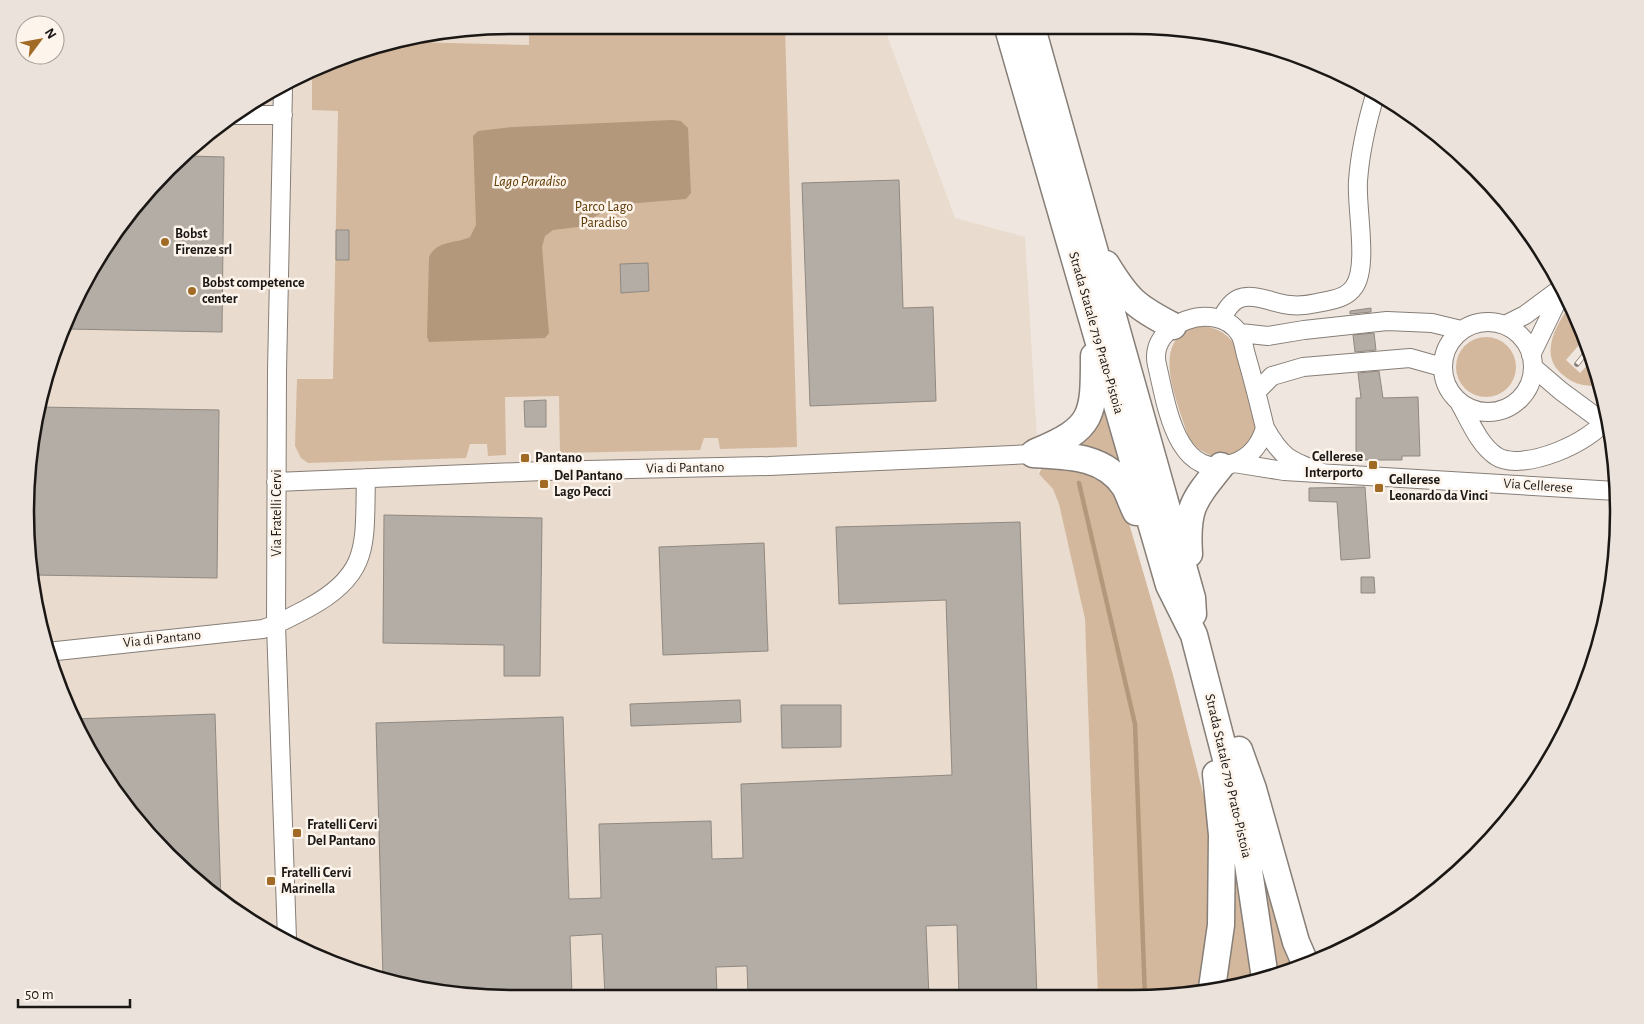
<svg xmlns="http://www.w3.org/2000/svg" width="1644" height="1024" font-family="'Alegreya Sans',sans-serif">
<rect width="100%" height="100%" fill="#efe7df"/>
<!-- built -->
<path fill="#e9dbcd" d="M512,25l372,2 71,191 70,19 14,237 14,15 6,15 26,115 13,379 -649,-3 -123,-33 -111,-64 -108,-115 -32,-56 -33,-89 -17,-126 9,-95 17,-62 39,-86 36,-54 115,-108 115,-56z"/>
<!-- green -->
<path fill="#d3b89d" d="M529,25l256,2 12,420 -77,2 -2,-11h-14l-4,12 -140,3 -1,-57 -54,1 1,58 -18,1 -1,-12h-17l-4,14 -158,5 -7,-5 -6,-12 2,-67h36l5,-268 -26,-1v-38l44,-21 53,-9 120,3z
M1570,305l15,33 -19,22 14,13 14,-15 6,27c-15,2 -25,0 -37,-10 -25,-20 -7,-49 7,-70z
M1200,326c15,1 26,6 35,19l21,76c-3,40 -48,49 -68,15 -10,-34 -42,-99 12,-110z
M1456 367a30 30 0 1 1 60 0a30 30 0 1 1-60 0Z
M1103,404l20,63 -54,-19z
M1042,467h49l31,32 51,176 31,122 11,58 -10,135 -41,8h-66l-13,-379 -26,-115 -6,-15 -14,-15z
M1255,823l45,145 -23,8z
M1231,839l23,141 -34,7z"/>
<!-- water -->
<path fill="#b4987b" d="M672,120l9,1 7,7 3,65 -5,6 -72,6 -36,22 -25,3 -8,6 -3,11 7,86 -4,5 -116,4 -2,-5 2,-80c8,-17 26,-13 41,-20l6,-12 -3,-89 5,-5 35,-4z"/>
<g fill="none" stroke-linecap="round" stroke-linejoin="round">
<!-- stream -->
<path stroke="#b4987b" stroke-width="4.5" d="M1079,483l56,241 10,274"/>
</g>
<!-- building -->
<path fill="#b4ada5" stroke="#908981" d="M189,156l35,1 -2,175 -155,-3v-9l23,-51 36,-54z
M899,180l4,128 30,-1 3,94 -126,5 -8,-223z
M336,230h13v30h-13z
M648,263l1,28 -28,2 -1,-29z
M1371,308v4l-21,2v-3z
M1374,333l2,17 -21,2 -2,-17z
M1379,371l4,27 35,-1 2,59h-18v4h-46v-62h5l-3,-25z
M546,400v27h-21l-1,-26z
M37,407l182,3 -2,168 -184,-3 -8,-63z
M1365,487l5,71 -29,2 -4,-58 -28,-1v-13z
M384,515l158,3 -2,158h-36v-31l-121,-2z
M1020,522l17,475h-78l-2,-72 -31,1 3,71 -181,-1 -1,-30 -31,1 1,29h-112l-3,-62 -32,2 2,59h-123l-66,-18 -7,-254 187,-6 6,182 32,-1 -2,-74 112,-3 1,38 31,-1 -2,-74 211,-9 -6,-175 -107,4 -3,-77z
M764,543l4,108 -105,4 -4,-108z
M1361,577h13l1,16h-14z
M740,700l1,22 -110,4 -1,-22z
M781,705h60v42l-59,1z
M215,714l6,188 -6,-4 -108,-115 -35,-64z"/>
<g fill="none" stroke-linecap="round" stroke-linejoin="round">
<!-- minor casing -->
<g stroke="#867e77" stroke-width="20">
<path id="minor" d="M283,87l-6,284 -1,254 11,314
M233,115h50
M1221,319c4,-7 9,-16 17,-20 16,-7 36,5 52,6 9,1 18,0 27,-2 13,-3 29,-4 37,-16 15,-21 2,-79 4,-106 2,-29 9,-59 17,-86
M1443 367a45 45 0 1 1 90 0a45 45 0 1 1-90 0Z
M1505,325l20,-10 35,-26
M1240,333l28,3 36,-6 83,-9 45,2 29,7
M1531,355l32,-66
M1533,367l28,24 42,31
M1257,391l15,-15 31,-9 107,-9 32,9
M1459,402c10,17 20,43 37,54 25,17 98,-14 111,-39
M1265,428c-5,17 -14,29 -31,35 -58,21 -68,-61 -77,-98 -10,-42 59,-66 82,-32 4,5 5,15 7,22 7,24 13,48 19,73 18,32 26,33 58,45
M1234,463l50,8 332,20
M276,482l267,-11 226,-5 264,-12
M47,652l216,-23c16,-5 30,-13 45,-21 64,-34 56,-66 58,-130"/>
</g>
<!-- highway casing -->
<g stroke="#867e77" stroke-width="29">
<path id="highway" d="M1008,28l161,557 25,50 47,182 24,161
M1032,28l160,570 1,16
M1106,264c22,36 30,43 67,62
M1036,452c58,-24 58,-36 58,-96
M1033,454c33,2 71,1 92,33 4,8 7,17 11,25
M1189,554c-3,-46 4,-53 32,-88
M1239,750l14,39 43,153 10,23
M1212,988l9,-63 1,-90 -6,-61"/>
</g>
<!-- minor -->
<use href="#minor" stroke="#fff" stroke-width="18"/>
<!-- highway -->
<use href="#highway" stroke="#fff" stroke-width="26"/>
<!-- rail casing -->
<g stroke="#847e79" stroke-width="5.5">
<path id="rail" d="M1577,364l13,-16"/>
</g>
<!-- rail -->
<use href="#rail" stroke="#fdf4ec" stroke-width="4" stroke-dasharray="11" stroke-linecap="butt"/>
</g>
<!-- markers -->
<g fill="#a16a25" stroke="#fdf4ec" stroke-width="2">
<circle cx="165" cy="242" r="5"/>
<circle cx="192" cy="291" r="5"/>
<rect x="520" y="453" width="10" height="10" rx="2.5"/>
<rect x="1368" y="460" width="10" height="10" rx="2.5"/>
<rect x="539" y="479" width="10" height="10" rx="2.5"/>
<rect x="1374" y="483" width="10" height="10" rx="2.5"/>
<rect x="292" y="828" width="10" height="10" rx="2.5"/>
<rect x="266" y="876" width="10" height="10" rx="2.5"/>
</g>
<g text-anchor="middle" dominant-baseline="central" stroke-width="5" stroke-linejoin="round" paint-order="stroke">
<!-- park labels -->
<g font-size="14" fill="#5c3600" stroke="#fdf4ec">
<text x="604" y="207">Parco Lago<tspan x="604" dy="16">Paradiso</tspan></text>
</g>
<!-- poi labels -->
<g font-size="14" font-weight="bold" fill="#1a1715" stroke="#fdf4ec" text-anchor="start">
<text x="175" y="234">Bobst<tspan x="175" dy="16">Firenze srl</tspan></text>
<text x="202" y="283">Bobst competence<tspan x="202" dy="16">center</tspan></text>
<text x="1363" y="457" text-anchor="end">Cellerese<tspan x="1363" dy="16">Interporto</tspan></text>
<text x="535" y="458">Pantano</text>
<text x="554" y="476">Del Pantano<tspan x="554" dy="16">Lago Pecci</tspan></text>
<text x="1389" y="480">Cellerese<tspan x="1389" dy="16">Leonardo da Vinci</tspan></text>
<text x="307" y="825">Fratelli Cervi<tspan x="307" dy="16">Del Pantano</tspan></text>
<text x="281" y="873">Fratelli Cervi<tspan x="281" dy="16">Marinella</tspan></text>
</g>
<!-- street labels -->
<g font-size="14" fill="#1a1715" stroke="#fdf4ec">
<text transform="translate(1096 333) rotate(74)">Strada Statale 719 Prato-Pistoia</text>
<text transform="translate(685 468) rotate(-1)">Via di Pantano</text>
<text transform="translate(1538 486) rotate(4)">Via Cellerese</text>
<text transform="translate(277 513) rotate(-90)">Via Fratelli Cervi</text>
<text transform="translate(162 639) rotate(-6)">Via di Pantano</text>
<text transform="translate(1228 776) rotate(77)">Strada Statale 719 Prato-Pistoia</text>
</g>
<!-- water labels -->
<g font-size="15" font-style="italic" fill="#603a02" stroke="#fdf4ec">
<text x="530" y="181">Lago Paradiso</text>
</g>
</g>
<!-- crop -->
<path d="M0 0H1644V1024H0ZM512 34H1132A478 478 0 0 1 1610 512V512A478 478 0 0 1 1132 990H512A478 478 0 0 1 34 512V512A478 478 0 0 1 512 34Z" fill="#ebe2db" fill-rule="evenodd"/>
<path fill="none" stroke="#1a1715" stroke-width="2.5" d="M512 34H1132A478 478 0 0 1 1610 512V512A478 478 0 0 1 1132 990H512A478 478 0 0 1 34 512V512A478 478 0 0 1 512 34Z"/>
<!-- north arrow -->
<g transform="translate(40 40) rotate(58)"><circle r="24" fill="#fdf4ec" stroke="#a29c96"/>
<path d="M0-4L9 19L0 12L-9 19Z" fill="#a16a25"/>
<text y="-8" font-size="14" font-weight="bold" text-anchor="middle" fill="#1a1715">N</text>
</g>
<!-- scale -->
<path d="M18 999v8h112v-8" fill="none" stroke="#1a1715" stroke-width="2.5"/>
<text x="25" y="999" font-size="15" fill="#1a1715" stroke="#fdf4ec" stroke-width="4" paint-order="stroke">50 m</text>
</svg>
